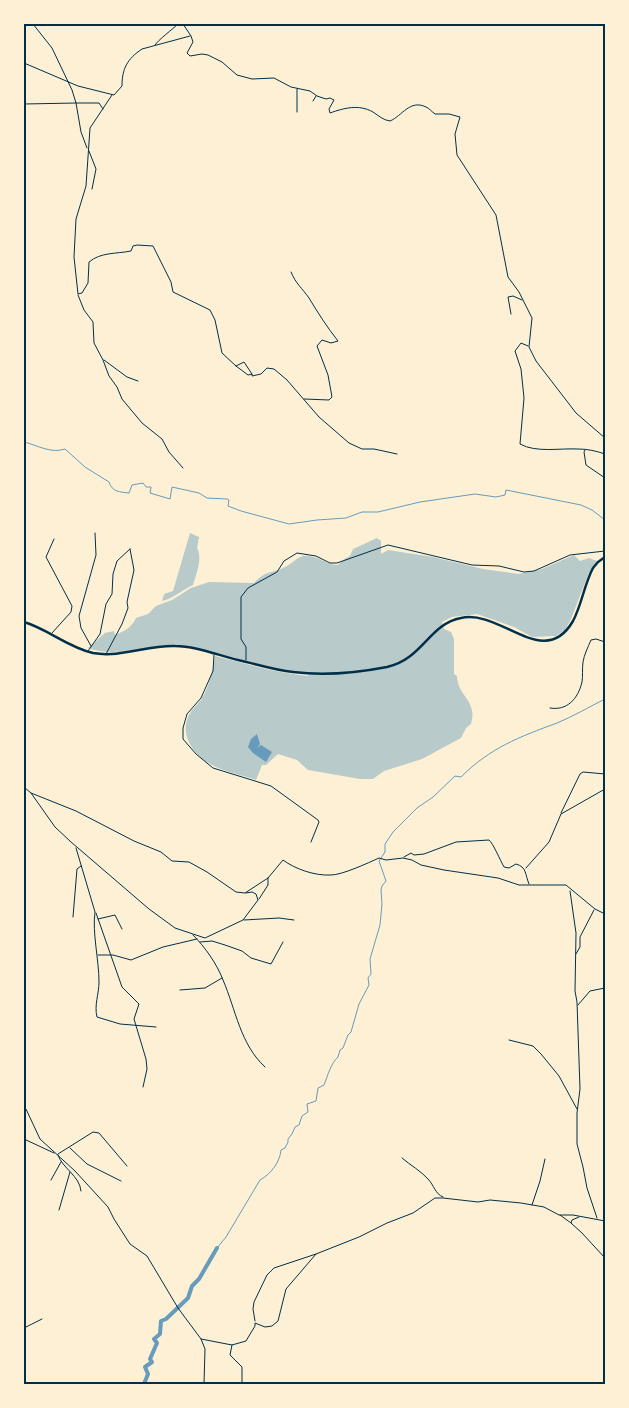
<svg xmlns="http://www.w3.org/2000/svg" width="629" height="1408" font-family="'Playfair Display',serif">
<rect width="100%" height="100%" fill="#fdf0d5"/>
<!-- green -->
<path fill="#b9caca" d="M190,533l9,4 -2,11c6,10 -1,27 -4,37 -11,5 -19,13 -31,16l2,-7 9,-3z
M377,538l4,3v13l7,-4 45,7 50,12 35,5 24,-5 32,-14 6,6 9,-3 8,3 -9,14 -17,44 -6,11 -9,6 -24,1 -18,-10 -37,-13 -25,3 -10,5 2,7 7,3 3,7v35l3,2c1,18 13,21 15,35 1,4 0,9 -1,13l-5,4 -5,10 -39,21 -38,12 -11,8h-13l-52,-9 -11,-10 -19,-6 -12,11h-4l-6,15c-14,-5 -31,-8 -44,-15 -18,-9 -33,-30 -23,-50 3,-6 8,-10 12,-15 8,-13 12,-29 14,-44 31,8 62,17 93,20l1,-2c-28,-4 -56,-11 -83,-18 -19,-4 -38,-10 -57,-10 -27,0 -55,12 -81,2l17,-15 9,-2 1,4c10,-4 16,-7 21,-17l12,-4 8,-8 16,-6 19,-12 18,-6 45,1c12,-13 17,-9 31,-16 9,-4 13,-13 24,-11 11,1 18,9 29,9l5,-5 7,-4 3,-7z"/>
<!-- water -->
<path fill="#669bbc" d="M257,734l3,10 -3,4 4,-3 11,7 -6,10 -13,-9 -5,-6 3,-8z"/>
<g fill="none" stroke-linecap="round" stroke-linejoin="round">
<!-- stream -->
<path stroke="#669bbc" stroke-width="1" d="M24,442c13,3 27,12 41,7l20,18 24,15c3,10 11,10 20,11l3,-8 11,-2 3,4h5l-1,6 20,6 2,-12 27,6 8,5 20,1 2,1 -1,6 13,5 48,13 28,-4 29,-2 16,-6h16l42,-10 55,-8 21,3 9,-2 1,-5 75,15 11,5 13,10
M217,1248l9,-11 34,-57c11,-6 20,-18 21,-30l4,-2 3,-6v-3l4,-5 3,-7 4,-2 3,-9 6,-4 -1,-8 9,-3 2,-13 6,-3c4,-10 7,-22 14,-28l2,-7 3,-2 5,-13 3,-3 8,-28 10,-19 -1,-7 3,-4 -1,-15 10,-34 2,-21 -1,-14 1,-4 4,-5 -7,-20 6,-9v-8l8,-12 24,-24 16,-11 22,-21 6,1c29,-29 58,-40 96,-54 17,-7 32,-16 48,-24"/>
<!-- river -->
<path stroke="#669bbc" stroke-width="4" d="M144,1384l4,-10 -3,-7 7,-5 -2,-3 7,-16 -3,-4 6,-5 1,-13 5,-2 22,-21 4,-12 7,-7 18,-31"/>
<!-- minor -->
<path stroke="#003049" stroke-width="1" d="M33,24l19,24 20,42 4,13h23l4,6
M183,24l8,12 2,6 -6,11 3,3 12,-2 6,1 14,7 15,13 15,4 22,-1 17,9 19,4 7,5 9,3 4,-1 4,2 -5,9 1,4c14,-5 29,-9 43,-1 6,4 10,8 17,9 12,-5 20,-22 36,-14 3,1 6,5 9,7h14l11,3 -5,17 2,21 39,60 12,62 11,15 13,26 -3,29 7,14 40,52 29,25
M155,45c3,-5 18,-16 23,-21
M24,63l54,23 36,9 8,-9c0,-17 5,-27 20,-37l48,-13
M112,95l-22,33 -4,58 -10,33 -2,38 4,37 4,-1 6,-10 1,-21c12,-10 27,-8 42,-11l2,-5 4,-1 16,1 18,36 2,10 37,18 5,10 7,33 14,13 12,9 4,-1v2l9,-2 6,-6 7,1 13,11 32,37 30,26 13,6h12l23,5
M313,101l3,-5
M24,104l52,-1 5,29 6,16
M297,112v-23
M89,151l7,18 -4,20
M291,272c5,12 11,16 18,26 9,15 18,29 29,43l-7,2 -9,-3 -5,6 11,29 4,22 -3,3 -25,-1
M78,295l6,15 9,12 1,21 9,17 6,16 8,11 5,12 20,24 20,16 7,13 14,16
M511,314l-3,-17 5,-1 9,4
M528,346l-7,-3 -6,8 6,18 3,29 -4,46c16,9 40,4 58,5 10,0 18,2 27,5
M104,360l23,17 11,4
M236,366l8,-4 8,12
M585,450l-1,2 2,13 19,13
M52,633l19,-21 1,-6 -26,-49 8,-18
M91,646l-10,-18 -2,-12 17,-61 -1,-22
M88,651l12,-17 6,-30 6,-10 1,-20 4,-13 13,-12
M106,654l16,-30 6,-16 -1,-6 7,-32 -4,-21
M214,655l-1,16 -12,27 -14,16 -4,14v11l13,15 17,14 58,18 47,34 1,2 -8,20
M246,660v-13l-5,-8v-42l7,-9 29,-16 7,-11 13,-8 19,3 14,7h7l51,-18 84,20 27,1 25,6 10,-1 36,-16 35,-4
M550,708c17,3 28,-9 32,-26 1,-6 0,-13 1,-20 1,-7 5,-15 8,-22l5,-1 9,3
M24,787l7,6 24,34 16,15 78,67 26,19 30,10 38,-18 15,-20 -2,-6 -4,-2 -6,1
M31,793l45,18 58,30 27,11 11,9 17,1 18,10 29,20 9,1 23,-15 15,-18c12,9 32,16 48,15 11,0 37,-12 48,-17l7,2 17,-2 9,2 9,5 23,5 54,8 21,7h47l29,24 10,5
M561,813l19,-39 3,-2 22,2
M76,848l19,64c-3,20 4,48 4,70 0,12 -5,23 -2,35l23,7 36,3
M404,857l7,-4 3,2 10,-1 32,-12 33,-2c4,3 11,20 15,27l5,1 7,-4c11,3 9,11 13,20
M526,868l23,-26 12,-28 44,-25
M570,891l6,42 -1,58 2,11 3,87 -3,24v31l6,23 4,21 10,30
M259,899l9,-14v-7
M96,913l26,74 17,17 -5,15 12,40 1,10 -4,18
M73,917l4,-48 4,-3
M98,919l17,-4 7,14
M244,920l35,-2 15,2
M193,935c12,12 24,29 30,45 13,30 17,64 42,87
M200,942l12,-1 13,4 17,6 9,7 20,6 12,-22
M576,954l4,-7v-10l14,-27
M98,955h15l18,5 32,-13 34,-8
M180,990l25,-2 17,-10
M578,1005l12,-14 15,-3
M509,1040l24,6 8,8 18,22 18,33
M24,1107l2,2 14,30 35,32 33,36 6,12 16,25 17,12 31,52 23,31 4,10 -1,35
M24,1139l30,14
M70,1148l17,16 34,17
M58,1154l35,-22 6,1 28,33
M58,1155c4,13 22,21 23,36
M402,1158c8,7 19,13 26,21 6,6 7,15 15,18
M51,1180l10,-18
M532,1205l8,-24 5,-22
M59,1210l11,-38
M560,1215l11,8
M579,1217l-7,3 -1,3 11,10 23,25
M255,1321l-2,-12 1,-7 13,-27 7,-7 42,-14
M24,1328l18,-9
M201,1339l31,6 14,-4 9,-15v-3l10,4 7,-1 6,-5 8,-32 30,-35 43,-17 28,-14 26,-10 22,-15h8l35,4 12,-2 31,3 23,4 15,8h14l32,6
M232,1345l-2,10 12,12v17"/>
<!-- primary -->
<path stroke="#003049" stroke-width="2.5" d="M24,622c24,7 43,25 69,31 28,5 54,-8 82,-7 21,0 42,9 63,14 18,4 36,10 55,12 31,4 63,1 94,-5 36,-8 42,-43 74,-49 40,-9 83,53 112,3 9,-17 11,-36 20,-53l5,-6 7,-5"/>
</g>
<!-- border -->
<rect width="629" height="1408" fill="none" stroke="#fdf0d5" stroke-width="50"/>
<rect x="25" y="25" width="579" height="1358" fill="none" stroke="#003049" stroke-width="2"/>
</svg>
